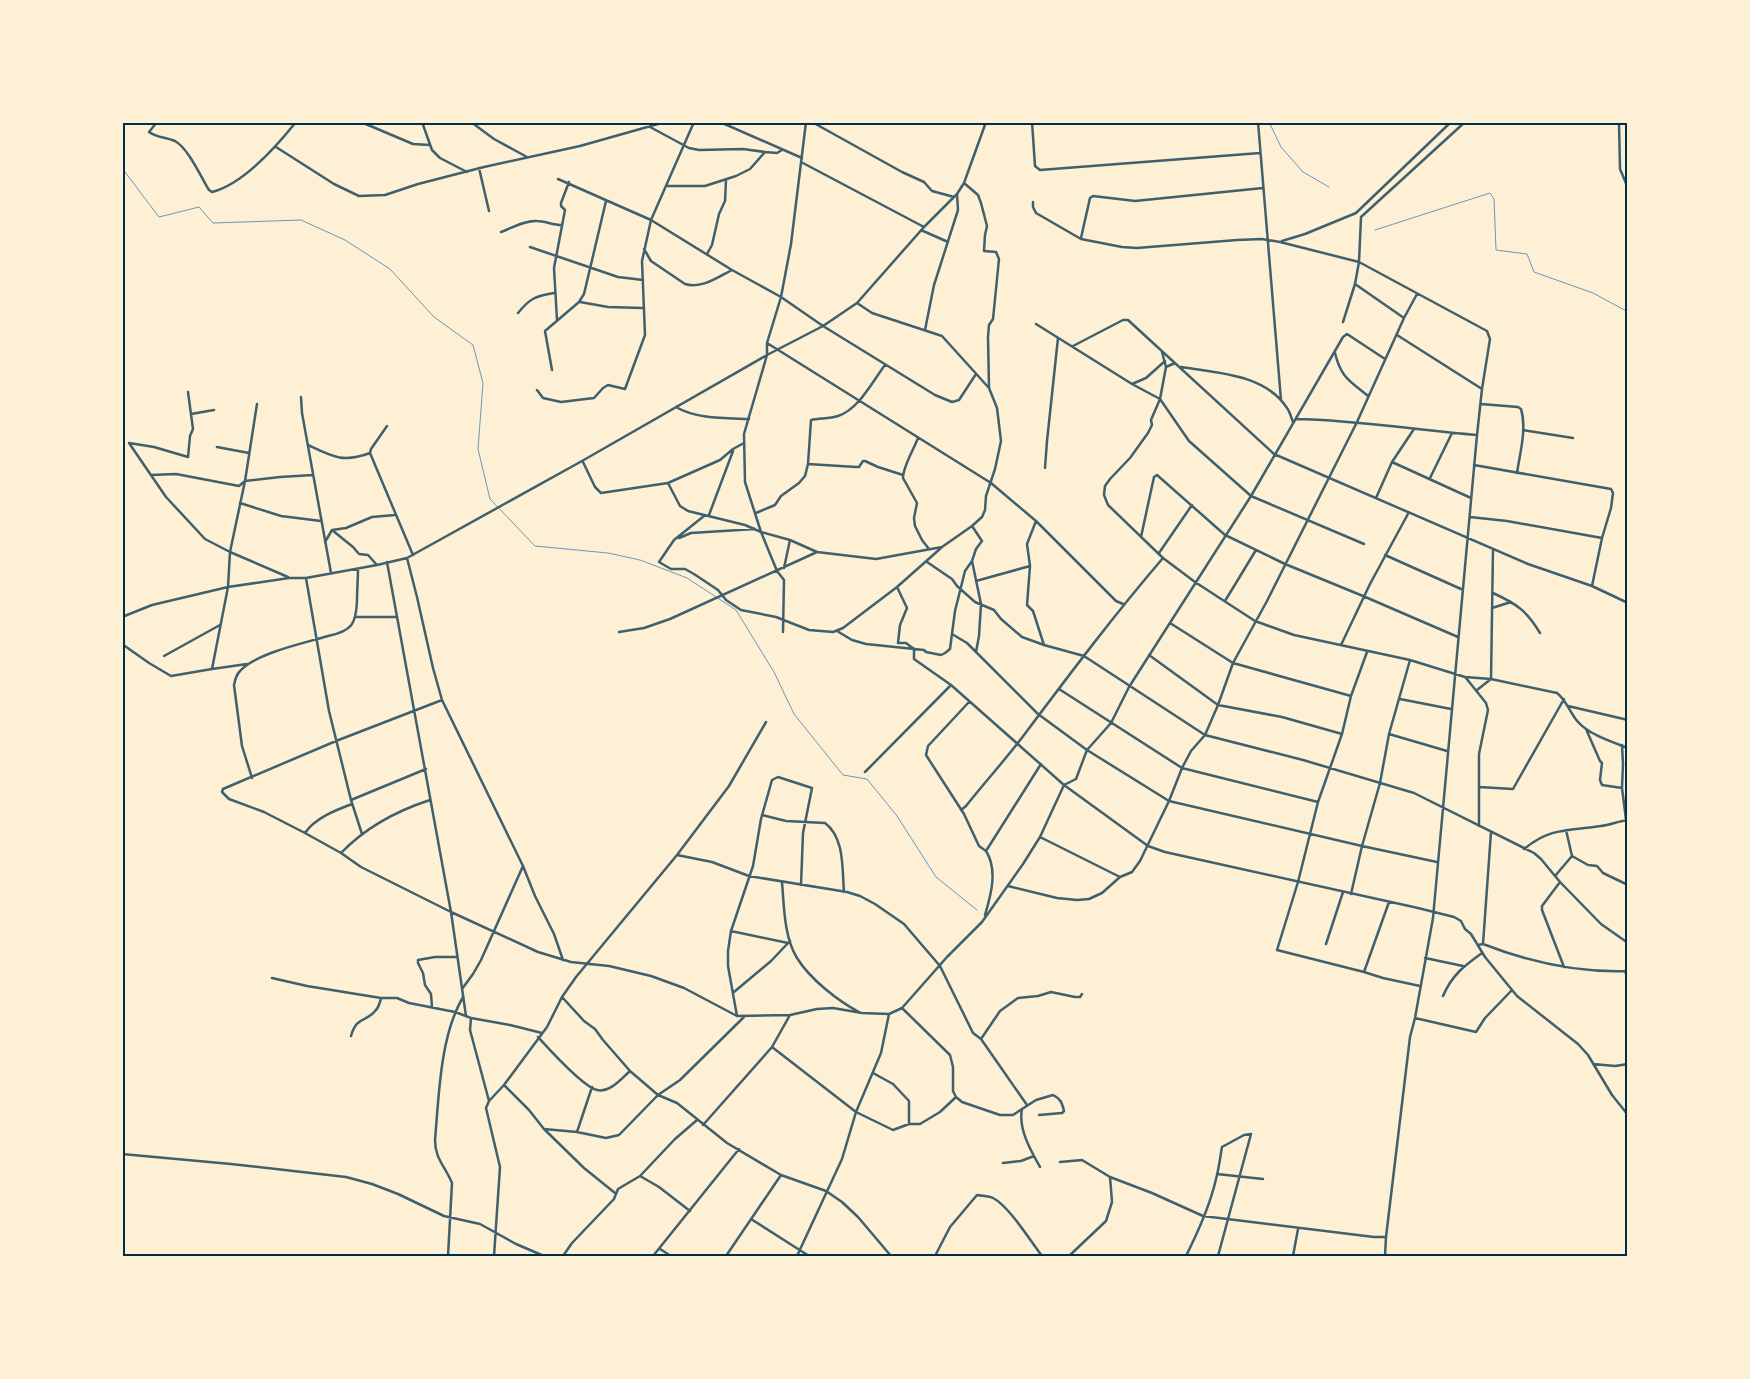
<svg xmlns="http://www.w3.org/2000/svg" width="1750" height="1379" font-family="'PT Sans Narrow',sans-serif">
<rect width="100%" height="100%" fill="#fdf0d5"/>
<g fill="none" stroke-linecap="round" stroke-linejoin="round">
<!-- stream -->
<path stroke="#669bbc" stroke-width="1" d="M1269,122l12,25 22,25 26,15
M122,168l37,49 40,-10 14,16 88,-3 44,20 45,29 44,48 39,28 10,38 -5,66 12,50 45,47 73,7 32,7 47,18 49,32 38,62 20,42 49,61 24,4 30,37 39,61 41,33
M1375,230l115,-37 4,6 2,51 31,4 7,18 59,21 35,19"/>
<!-- minor -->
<path stroke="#3f606c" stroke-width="2.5" d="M157,122l-8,10c8,6 17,5 26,9 13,7 26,36 34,49l3,2c31,-8 64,-45 84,-70
M361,122l52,22 17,1
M422,122l10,28 8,8 27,14
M471,122l23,17 33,18
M651,122l-1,5 39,21 10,2 44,-1 22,3
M720,122l82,36
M812,122l90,50 22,10 8,9 22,6
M1032,122l3,44 5,4 220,-17
M1258,122l23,278
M1619,122l1,47 8,19
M276,147l58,37 25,12 26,-1 33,-11 66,-17 96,-21 85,-24
M801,162l123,65
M479,168l10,43
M558,179l93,41 81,50 49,27 42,29 112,69 17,7 7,-2 17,-26
M964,183l14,12 3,8 6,23 -2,9 -1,16 12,1 3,7 -6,60 -4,6 -1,12 1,50
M666,186h39l31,-10 14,-7 15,-17 12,1 5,-3
M1033,202v5l3,6 45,26 41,8 15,1 100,-8 25,-1 18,3 79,20 128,69 3,8 -8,50 -5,46 -44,483 -18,100 61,14 9,-14 27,-28
M921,230l27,12
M501,232c11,-4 24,-12 36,-11 8,0 16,4 25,4
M1081,238l9,-40 3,-2 42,5 128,-13
M1282,241l23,-7 51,-21 95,-91
M530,247l88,30 25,3
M644,249l7,12 34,23c17,5 33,-7 47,-14
M707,254l5,-9 7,-31 6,-13 1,-21
M580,302l28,5 35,1
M518,313c12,-15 18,-17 36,-20
M1404,318l13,-24
M557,320l-3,-52 11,-58 -4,-4v-3l8,-21
M1343,322l12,-38 4,-22 2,-45 104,-95
M1036,324l96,60 28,15 -9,21 1,5 -4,8 -18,25 -20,21 -5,7 -1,9 4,10 55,53
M925,330l9,-45 24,-75 -1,-16
M1397,335l85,54
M767,343l224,140 45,38 80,80 7,3
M1073,346l50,-26h5l146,134 254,110 64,22 36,17
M1162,352l4,15
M1335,353c6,25 15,28 33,43
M1175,363l-9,4 -6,32 29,42 62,55 113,48
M1181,367c36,6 84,7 106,41 3,4 4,9 6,14
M552,370l-7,-39 34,-29 5,-8 22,-93
M1132,384l14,-6 19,-17
M537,390l6,8 18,4 33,-4 9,-10 5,-3 17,4 20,-54 -3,-74 9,-41 43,-98
M301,397l1,16 29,160
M1481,404l37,3 3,2c6,19 -1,44 -4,64
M676,407c20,12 49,11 73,12
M191,414l23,-4
M1296,419c61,1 120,11 181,16
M387,426l-16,23 -1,4 43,102
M1523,430l50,8
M918,438c-4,11 -15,28 -15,40l14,25 -3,15 1,8 7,14 7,9
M129,443l37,54 39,42 25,13 58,25
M129,443l25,4 34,10 2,-21 3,-7 -5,-37
M308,445c25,12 35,18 62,8
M217,447l32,6
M583,462l12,25 6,6 67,-10 52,-23 13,-11 11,-6
M1392,462l79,36
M808,464l48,3h3l4,-6h2l13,6 25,8
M1474,465l137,24 2,4 -2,15 -9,30 -10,48
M1045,468l2,-27 11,-103
M151,475l25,-1 63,12 6,-5 35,-4 33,-2
M1430,478l22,-45
M668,483l12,23 8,5 57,14 16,7 29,8 27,12 59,7 66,-12 30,-21 10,-9 3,-7 1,-14 9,-27 6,-28 -4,-33 -8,-20 -47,-52 -70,-23 -15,-10
M1376,498l16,-36 22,-33
M240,503l41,13 40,5
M756,513l19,-8 6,-9 18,-13 6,-7 3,-12 3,-44c9,-2 18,-1 27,-4 21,-7 34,-34 47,-51
M709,515l24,-64
M704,516l-30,24 -15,22 12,7h14l9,5 24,16 8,10 15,10 35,7 33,13 24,2 10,-4 54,-41 44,-39
M1470,517l37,4 95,17
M1036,521l-9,23 3,22 -3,39 6,6 11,34
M332,530l21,17 6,7 9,1 9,10
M1141,537l13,-60 3,-2 68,60 60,29 78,32 95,41
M679,538l12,-5 64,-4
M325,542l7,-12 14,-2 26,-11 23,-2
M1159,553l33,-48
M1385,555l76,34
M407,558l10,39 16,71 9,32 81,166 12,30 19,38 9,26
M972,561l9,43 -2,32 -3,16
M387,562l64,350 15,104
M927,562l25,17 5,7 18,16 19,8 7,9 21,18 22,8 40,11 121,79 98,25 111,33 120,60 7,6 19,23 41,42 27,19
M784,568l6,-28
M306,578l23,133 22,89 11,34
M976,581l54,-15
M897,587l10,21 -7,17 -2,18h8l8,6v10l37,26 113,100 84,61 17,6 253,56 36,9 7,4 4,8 6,5 14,23 32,39 61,48 10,11 24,40 16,20
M1493,593c24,11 34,18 47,40
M1225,601l31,-51
M1492,608l19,-6
M122,617l30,-12 76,-18 61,-9h17l71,-13 30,-7 175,-97 185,-106 56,-29 34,-23 67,-76 33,-33 7,-11 22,-61
M356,617h41
M1170,623l63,40 118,33
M837,631l15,9 14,4 58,6 2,2 15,3 4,-2 5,-4 5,-38 10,-40 7,-10 4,-12 6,-8 -10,-15
M619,632l25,-4 26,-9 147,-67
M783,632l1,-52 -7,-9 -16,-39 -16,-50 -1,-48 23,-79v-12l14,-46 10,-53 15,-122
M952,634l15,9 71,71 49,36 82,51 193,45 75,16
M122,644l27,19 22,13 41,-7 16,-82 2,-35 15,-71 12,-77
M1341,645l29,-61 39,-72
M1149,655l69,50 64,12 60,17
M164,656l56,-31
M212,669l35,-5
M1466,678l20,25 2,7 -9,44v72
M1059,689l123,79 136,34
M1477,690l14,-11 2,-130
M1400,699l51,10
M442,700l-106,41 -113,48 -1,3 7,7 35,13 41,21 36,20 20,14 90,45 87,40 33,10 38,4 42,10 33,12 53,28 53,-1 27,-6 16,-1 29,5 27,1 13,-6 45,-51 35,-35 41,-58 17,-27 24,-52 12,-6 11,-29 24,-27 18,-36 122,-191 92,-159 4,-3 38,25
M969,702l-41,44 -2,9 38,59 15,32 7,5
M1568,706l60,14
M1586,729l14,32 2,2 -2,17 2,5 20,3
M1389,734l58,17
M1622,745l1,19 -1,24 6,47
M865,772l86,-87
M252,778l-10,-32 -8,-61c1,-5 2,-10 6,-14 16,-18 65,-28 88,-35 24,-5 28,-12 29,-35 0,-11 1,-22 1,-32
M1479,787l34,2 51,-90
M351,800l75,-31
M961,810l5,-4c19,-24 40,-47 58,-71 45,-60 90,-120 139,-177l32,24 60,39 39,14 116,25 55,17 26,2 66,14c10,8 13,20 21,29 12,13 34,20 50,26
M762,815l24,6 39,2c20,15 17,46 19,69
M305,833c10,-15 31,-23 47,-29
M1040,837l80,40
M1524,849c27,-22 45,-18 77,-23 9,-1 18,-5 27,-6
M341,853c25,-26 55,-42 89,-53
M677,855l35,7 37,14 98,16 13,4 15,8 29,20 36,42 33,67 8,6 46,66
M1572,856l16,9 9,1 6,7 25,12
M1555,876l17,-20 -6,-26
M782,882c2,24 2,55 15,76 13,21 41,43 62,54
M1560,882l-18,24v4l22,57
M1008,886l49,12 20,2 12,-1 13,-6 18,-16 12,-5 8,-11 29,-60 13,-33 9,-17 14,-16 13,-30 15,-42 34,-62 90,-179 47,-104 -49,-34
M1351,894l11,-48 18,-63 9,-49 21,-74
M1389,902l-25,70 19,6 37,8
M985,915c6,-20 13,-45 1,-64l55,-87
M731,931l57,12
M1326,944l17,-52
M1483,944l8,-112
M1478,945l5,-1c46,18 95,29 145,27
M1425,958l38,8
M1625,971l3,8
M1364,972l-87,-22 21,-68 20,-80 24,-68 9,-38 16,-44
M272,978l35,8 74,12h16l12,5 46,9 16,6 39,7 32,8
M462,989l11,-15 8,-14 42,-94
M734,992l37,-31 19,-20
M1443,996c9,-21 21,-30 39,-43
M562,997l22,24 11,8 8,11 27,31 28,24 19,8 50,40 54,32 45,16 16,11 16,15 33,39
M432,1007l-1,-13 -6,-9 -2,-12 -5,-10v-3l17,-3h22
M902,1008l48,47 3,12v24l3,6 6,5 38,13h13l9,-6
M737,1016l-9,-50v-15l3,-20 22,-65 8,-47 11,-39 6,-3 34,11 -9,45 -2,52
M471,1018l-1,12 19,71
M351,1036c6,-21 15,-13 25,-26 3,-3 4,-8 5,-12
M538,1037c11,12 45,50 59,53 13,3 25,-12 33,-19
M981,1039l19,-28 18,-13 20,-2 13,-4 24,5h5l2,-3
M772,1047l84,65 37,18 16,-6h11l20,-12 16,-15
M1593,1064l22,2 13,-2
M873,1073l20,11 16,17v23
M504,1085l25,25 15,19 33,3 29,6 13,-3 39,-40 22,-15 64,-63
M1039,1115l23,-2 2,-2c-2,-8 -3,-12 -11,-16l-17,5 -14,9c-4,20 9,42 18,58
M703,1125l69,-78 18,-32
M544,1129l40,39 31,25
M577,1132l15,-45
M122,1154l109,10 115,13 26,7 26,10 46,22 36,8 36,20 28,12
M1060,1162l22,-2 28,17 42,16 51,23 171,21h12l-1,19
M1003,1163l18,-2 13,-5
M1217,1174l46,5
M640,1176l19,11 31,24
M751,1219l58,37
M1386,1237l24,-200 5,-19
M660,1249l11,7
M448,1256l4,-73c-7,-17 -17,-24 -17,-43 4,-45 5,-104 28,-143
M494,1256l6,-89 -14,-59 3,-7 15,-16 43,-58 15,-30 14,-20 101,-122 52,-69 37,-64
M563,1256l9,-13 42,-44 4,-10 22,-13 35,-37 22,-19
M653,1256l86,-107
M726,1256l55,-81
M797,1256l45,-97 14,-47 25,-59 8,-39
M935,1256l15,-29 27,-32c5,1 12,1 16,3 16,8 38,44 49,58
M1069,1256l37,-35 6,-19 -2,-25
M1186,1256c12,-24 24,-50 30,-77 3,-11 4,-21 6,-32l22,-12 7,-1 -33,122
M1293,1256l5,-27"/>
</g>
<!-- border -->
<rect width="1750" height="1379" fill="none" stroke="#fdf0d5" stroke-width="248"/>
<rect x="124" y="124" width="1502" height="1131" fill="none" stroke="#003049" stroke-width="2"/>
</svg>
